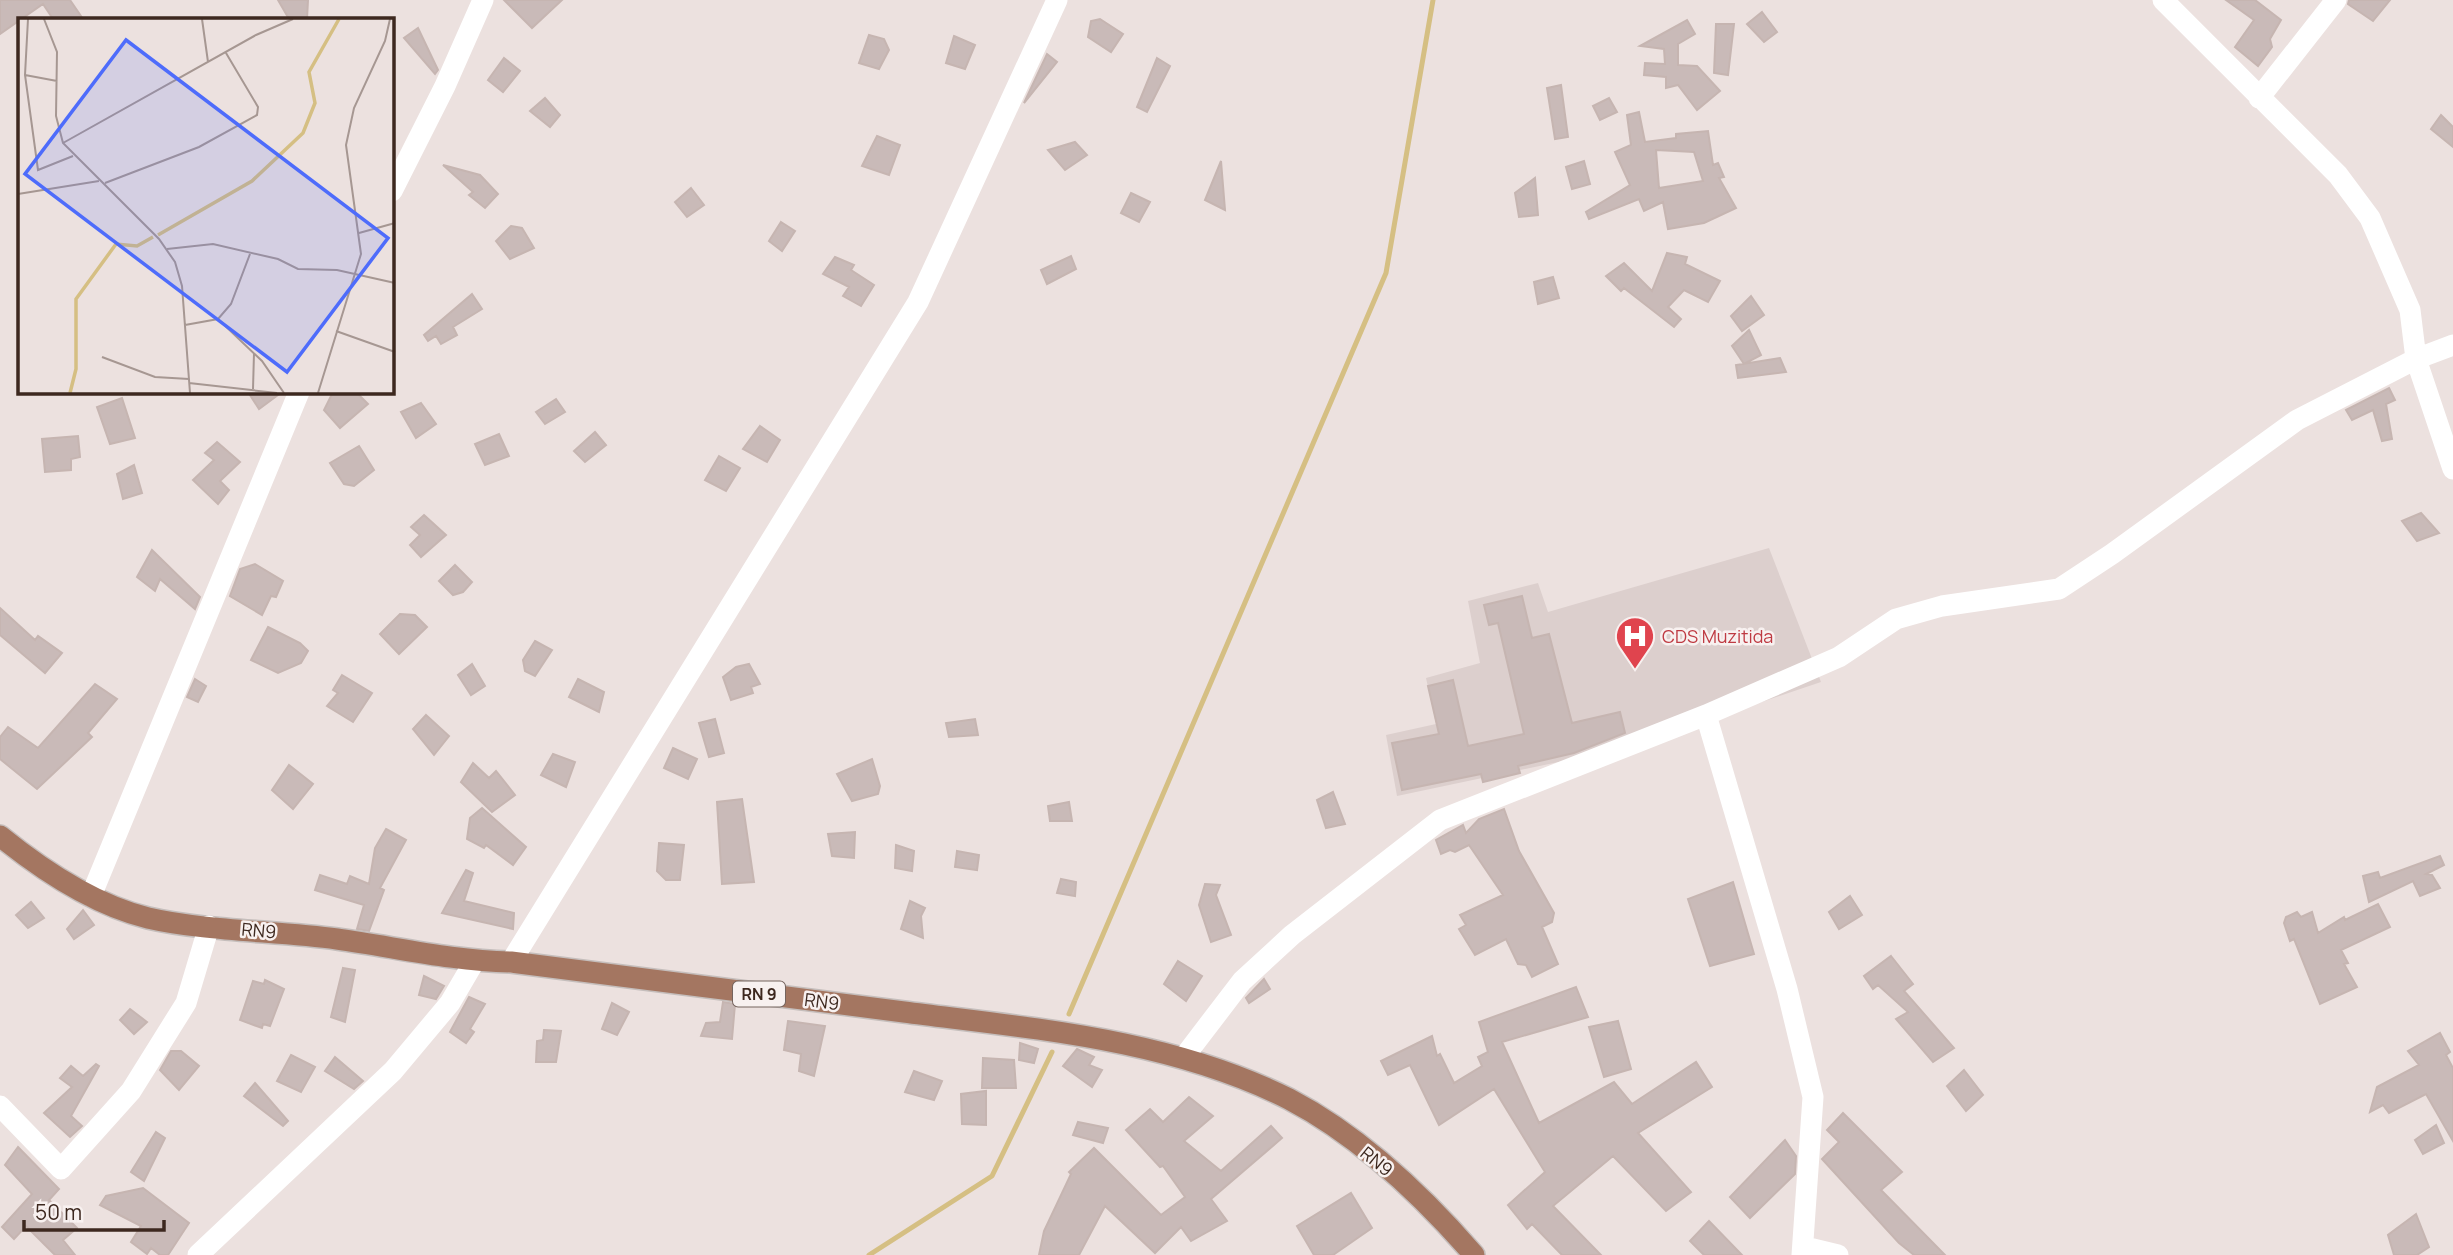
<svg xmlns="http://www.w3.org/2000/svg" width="2453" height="1255" font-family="Manrope,sans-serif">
<rect width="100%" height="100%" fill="#ece1df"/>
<!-- built -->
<path fill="#dccfcd" d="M1769,548l52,134 -196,66 -228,48 -11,-61 50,-11 -10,-46 54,-15 -12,-62 70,-18 10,29z"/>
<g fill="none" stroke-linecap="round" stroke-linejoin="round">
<!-- stream -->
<path stroke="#d5bf83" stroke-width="5" d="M1069,1014l317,-741 47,-273
M869,1255l123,-79 60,-124"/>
</g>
<!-- building -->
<path fill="#c9bab8" stroke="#c6b5b1" stroke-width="2" fill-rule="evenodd" d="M0,0h70l13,19h-30l-10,-15 -43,30z
M278,0h30l-1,19h-18z
M504,0h58l-30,28z
M2226,0h29l26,20 -11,19 2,8 -14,19 -23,-19 19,-27z
M2349,0h41l-17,21 -25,-17z
M1762,12l15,20 -13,10 -17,-18z
M1100,19l23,15 -12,18 -23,-15 3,-16z
M1687,20l8,14 -17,10v21l19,1 23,25 -23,19 -19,-25 -12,3v-11l-22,-2 1,-12 20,1 -1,-15 -24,-3z
M1716,24h18l-6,51 -14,-2z
M418,28l20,42 -3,4 -31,-36z
M869,35l15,4 5,11 -10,19 -20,-6z
M954,36l21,9 -10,24 -19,-6z
M1047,54l10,8 -33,41z
M504,58l16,13 -17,21 -15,-12z
M1157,58l13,8 -23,46 -10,-5z
M1561,85l7,52 -13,2 -8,-51z
M545,98l15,17 -10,12 -20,-16z
M1609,98l8,14 -17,8 -7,-14z
M1639,112l6,30 31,-4v-4l32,-3 5,34 5,-2 6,14 -5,1 17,30 -32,15 -36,6 -5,-27 -19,9 -5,-12 -50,20 -3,-7 44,-27 -15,-33 16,-7 -4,-30zM1656,150l38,2 9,29 -44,7z
M2441,115l12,12v20l-22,-18z
M877,136l23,9 -11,30 -27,-9z
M1075,142l12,13 -22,15 -17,-20z
M1221,161l4,49 -20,-10z
M1584,161l6,23 -18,5 -6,-22z
M443,165l37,10 18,19 -13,14 -16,-13 4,-3z
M1535,178l3,37 -19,2 -4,-24z
M691,188l13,17 -17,12 -12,-15z
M1131,193l19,9 -11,20 -18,-9z
M781,222l14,9 -13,20 -13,-10z
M511,226l11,2 12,20 -24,11 -14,-18z
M1667,253l20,4 -2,7 35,17 -12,21 -24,-12 -16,17 13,12 -7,8 -50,-39 -3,3 -15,-15 18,-13 28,28z
M1071,256l5,13 -29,15 -6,-14z
M835,257l19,8 -3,5 23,15 -13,21 -18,-10 6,-9 -26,-13z
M1553,277l6,21 -21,6 -4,-22z
M472,294l10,15 -29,18 4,8 -16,9 -5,-8 -8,5 -4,-6z
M1751,296l13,19 -22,16 -11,-15z
M1749,330l12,25 -17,9 -12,-18z
M1780,358l6,14 -48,6 -2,-13z
M2389,388l6,12 -9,4 6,35 -10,2 -9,-31 -21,10 -6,-10z
M248,392h34l-23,17z
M333,392h23l12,12 -28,24 -16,-18z
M122,398l13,40 -25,6 -13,-37z
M556,399l9,13 -20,12 -9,-12z
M421,403l15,21 -20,14 -15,-26z
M760,426l20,14 -13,22 -24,-13z
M595,432l11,13 -21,17 -11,-11z
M499,434l10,22 -24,9 -10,-21z
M78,436l2,21 -9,2v11l-26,2 -3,-33z
M217,442l23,20 -20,19 9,9 -11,14 -25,-24 21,-20 -9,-7z
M359,446l15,24 -20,16 -10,-2 -14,-21z
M719,456l21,12 -14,23 -21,-11z
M134,465l8,28 -19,6 -6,-25z
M2421,513l18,20 -22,8 -15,-20z
M424,515l22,20 -25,22 -11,-12 10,-10 -9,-8z
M152,550l48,47 -5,12 -35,-30 -5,12 -18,-14z
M255,564l28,17 -7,16 -5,-1 -9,19 -32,-19 10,-27z
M455,565l17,17 -9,10 -10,3 -14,-14z
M1522,596l10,42 17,-4 23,89 48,-11 5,21 -51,20 -56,13 2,7 -37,9 -2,-8 -79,16 -10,-47 47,-9 -11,-48 25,-6 15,66 56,-12 -26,-111 -9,2 -5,-20z
M0,608l35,32 3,-4 24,17 -17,20 -45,-38z
M400,614l15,1 12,12 -28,27 -19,-20z
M268,627l32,16 8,8 -7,12 -23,10 -27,-13z
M535,641l17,9 -17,26 -10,-5 -2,-11z
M472,664l13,22 -14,9 -13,-20z
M749,664l11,20 -9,3 2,6 -22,7 -8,-23 13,-10z
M342,675l30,18 -19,29 -26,-16 11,-13 -5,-3z
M195,679l11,7 -8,16 -11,-5z
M578,679l26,13 -5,20 -30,-15z
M95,684l22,15 -29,34 4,4 -55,52 -37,-30v-22l8,-10 30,21z
M426,715l23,21 -15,19 -21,-26z
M715,719l9,34 -15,4 -10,-34z
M975,719l3,16 -29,2 -3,-14z
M673,748l24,11 -9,20 -24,-11z
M553,754l22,8 -9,25 -25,-12z
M872,759l8,27 -2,8 -26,7 -15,-27z
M473,763l16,15 7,-7 19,24 -23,17 -31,-30z
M289,765l24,19 -20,25 -21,-19z
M1333,792l12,32 -19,4 -9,-28z
M742,799l12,83 -32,2 -5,-82z
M1069,802l3,19h-22l-2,-15z
M482,808l44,39 -13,18 -27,-20 -2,3 -17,-9 3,-21z
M1504,809l15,42 35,62 -2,9 -10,5 16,37 -26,13 -6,-12 -8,-1 -12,-25 -31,16 -16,-26 7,-4 -6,-10 43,-20 -34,-50 -14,7 -5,-2 -9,4 -5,-14 27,-15 3,8 13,-14z
M386,829l20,11 -26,48 4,2 -15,41 -12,-2 7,-24 -49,-15 5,-15 27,9 3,-8 19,8 6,-36z
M855,832l-1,26 -22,-2 -4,-22z
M659,843l25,2 -4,35h-14l-9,-9z
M896,845l18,6 -2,20 -17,-3z
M957,851l22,4 -2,15 -22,-3z
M2440,856l4,9 -18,9 6,1 8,13 -20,8 -7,-15 -44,21 -6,-26 15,-4 2,6z
M466,870l7,3 -9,28 50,12 -1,16 -71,-16z
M1061,879l15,3 -1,14 -18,-3z
M1733,882l21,72 -44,12 -22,-67z
M1205,884l15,1 -4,10 15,40 -20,7 -12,-37z
M1850,896l12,19 -23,14 -10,-17z
M910,901l15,7 -4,8 2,22 -22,-9z
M31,902l13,16 -16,10 -12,-13z
M2378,904l12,23 -49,23 7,13 -4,1 13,23 -37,17 -26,-65 -4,2 -6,-18 2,-6 11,-5 4,5 11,-5 6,21 26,-16 1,3z
M83,910l11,15 -20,14 -7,-10z
M1891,956l22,28 -9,7 50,57 -21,14 -37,-43 12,-7 -30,-27 -5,4 -9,-13z
M1178,961l24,15 -16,25 -22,-17z
M343,968l12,2 -10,52 -14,-5z
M424,976l20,10 -8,13 -17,-4z
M1264,979l6,10 -21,14 -3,-5z
M265,980l19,9 -14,37 -7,-2 -1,4 -22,-8 13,-39 11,3z
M1576,987l12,30 -86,25 37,81 75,-41 18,22 64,-42 16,25 -74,46 53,59 -25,19 -53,-55 -60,50 48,49h-39l-30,-31 -5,5 -19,-24 37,-33 -51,-83 -55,36 -29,-60 -22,10 -7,-14 51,-25 5,20 3,-2 14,29 28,-17 -4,-9 10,-5 -9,-30z
M469,997l16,7 -15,25 4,3 -8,11 -16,-11z
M723,1002l12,2 -3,35 -31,-3 5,-13 14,-1z
M612,1003l17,9 -12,23 -15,-6z
M130,1009l17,13 -13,12 -14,-14z
M788,1021l37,5 -11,50 -15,-5 2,-17 -17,-4z
M1618,1021l13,48 -27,8 -15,-50z
M544,1030l17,1 -5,31h-20l1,-21 6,-1z
M2440,1033l10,19 -4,3 7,13v73l-27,-47 -37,19 -6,-8 -13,7 7,-25 42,-22 -11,-14z
M1020,1043l18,6 -4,14 -15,-3z
M1077,1049l17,8 -5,8 13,5 -10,17 -29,-21z
M171,1051h10l18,15 -20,24 -19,-20z
M291,1055l24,12 -14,25 -24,-11z
M335,1057l28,24 -9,8 -29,-18z
M983,1058l31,2 2,28h-34z
M96,1064l3,2 -28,50 11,10 -12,11 -26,-24 28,-26 -12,-9 11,-12 12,10z
M1964,1070l19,25 -17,16 -19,-25z
M914,1071l28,10 -8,19 -29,-8z
M255,1083l33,38 -5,5 -39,-30z
M986,1091v34l-24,-1 -1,-30z
M1189,1097l24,19 -29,25 37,30 50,-45 11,12 -71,61 16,22 -36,20 -10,-14 -26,26 -50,-47 -26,49h-40l5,-24 27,-57 -2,-2 25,-24 67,67 24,-18 -22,-31 -3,1 -34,-37 24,-21 13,13z
M1843,1113l59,59 -21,18 64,65h-31l-15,-12 -77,-84 17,-17 -12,-12z
M1078,1122l30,6 -5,15 -30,-8z
M2436,1125l8,18 -21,11 -8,-14z
M156,1132l9,6 -21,43 -13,-9z
M1785,1140l11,16 -1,18 -45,44 -20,-21z
M18,1147l41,42 -10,11 28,28 -14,12 12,15h-20l-29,-29 -12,13 -12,-12 30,-33 -27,-29z
M143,1188l46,35 -21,32h-8l-9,-7 -4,6 -16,-12 10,-16 -41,-21 6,-9z
M1351,1193l21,35 -39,27h-19l-17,-29z
M2416,1214l13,33 -12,8h-23l-6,-20z
M1709,1221l33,34h-38l-14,-14z"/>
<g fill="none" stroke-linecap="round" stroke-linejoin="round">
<!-- major casing -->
<g stroke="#c5bebc" stroke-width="24">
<path id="major" d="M0,836c42,34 95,69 148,82 56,13 130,13 189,21 58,8 115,22 174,23 131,17 262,33 393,50 132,17 265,27 385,87 71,37 133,96 185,156"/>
</g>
<!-- minor -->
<path stroke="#fff" stroke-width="21" d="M2163,0l175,175 32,43 40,92 6,49 37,110
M2259,98l77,-98
M392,191l53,-105 38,-86
M1706,715l81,274 26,108 -11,158
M91,896l208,-504
M511,962l407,-660 139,-302
M1184,1057l58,-76 50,-46 148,-115 266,-105 133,-58 57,-38 46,-13 117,-17 53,-35 185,-134 119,-61 37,-14
M0,1106l61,63 70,-78 55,-88 23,-77
M1805,1247l33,8
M198,1255l195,-184 57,-68 24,-41"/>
<!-- major -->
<use href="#major" stroke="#a47661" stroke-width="21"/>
</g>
<!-- icons -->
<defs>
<g id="hospital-pin" transform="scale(2.0125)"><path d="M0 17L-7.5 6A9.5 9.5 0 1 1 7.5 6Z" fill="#e0444e" stroke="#f8f1f0"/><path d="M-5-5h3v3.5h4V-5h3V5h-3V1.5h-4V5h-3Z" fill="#fff"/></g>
</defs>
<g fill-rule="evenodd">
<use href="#hospital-pin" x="1635" y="636"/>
</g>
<g text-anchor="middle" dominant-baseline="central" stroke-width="5" stroke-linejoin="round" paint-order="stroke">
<!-- shield labels -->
<rect fill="#f8f1f0" stroke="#75645e" stroke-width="2" x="733" y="981.5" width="52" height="25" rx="5"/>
<g font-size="16" font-weight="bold" fill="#3d281f">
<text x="759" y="994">RN 9</text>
</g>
<!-- health labels -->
<g font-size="18" fill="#be3a42" stroke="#f8f1f0" text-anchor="start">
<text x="1662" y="636">CDS Muzitida</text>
</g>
<!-- street labels -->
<g font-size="18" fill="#3d281f" stroke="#f8f1f0">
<text transform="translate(259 930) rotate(5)">RN9</text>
<text transform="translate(822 1001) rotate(7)">RN9</text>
<text transform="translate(1377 1161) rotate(39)">RN9</text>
</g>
</g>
<!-- overview -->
<g transform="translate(18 18)">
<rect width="376" height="376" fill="#ece1df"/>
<path fill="none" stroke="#d5bf83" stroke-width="3.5" d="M140,217l94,-54 51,-48 12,-30 -6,-31 30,-53M52,375l6,-24v-70l40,-55 21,2 16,-9"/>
<path fill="none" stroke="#a69792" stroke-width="2" d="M10,1l-3,56 13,95 35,-14M26,1l13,33 -1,64 7,27 96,96 16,23 7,24 8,107M184,1l6,43M7,57l32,6M45,125l193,-108 37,-16M87,165l94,-36 58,-32 1,-8 -32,-54M0,176l81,-13M341,215l36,-10M149,231l46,-5 65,15 20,10 39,1 58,13M200,301l44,42 22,32M167,307l33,-6 13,-15 19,-50M318,313l59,21M84,339l53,20 34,2M171,365l88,10M235,371l1,-36M300,375l43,-139 -15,-109 8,-37 31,-67 5,-22"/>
<path fill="#4e6cfb" fill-opacity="0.15" stroke="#4e6cfb" stroke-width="3.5" d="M108,22l262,198 -101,134 -262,-198z"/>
<rect width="376" height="376" fill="none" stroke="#3d281f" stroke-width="3.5"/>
</g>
<!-- scale -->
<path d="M24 1220v10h140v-10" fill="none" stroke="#3d281f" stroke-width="3.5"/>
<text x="35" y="1220" font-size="21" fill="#3d281f" stroke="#f8f1f0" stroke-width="5" paint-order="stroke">50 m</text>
</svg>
